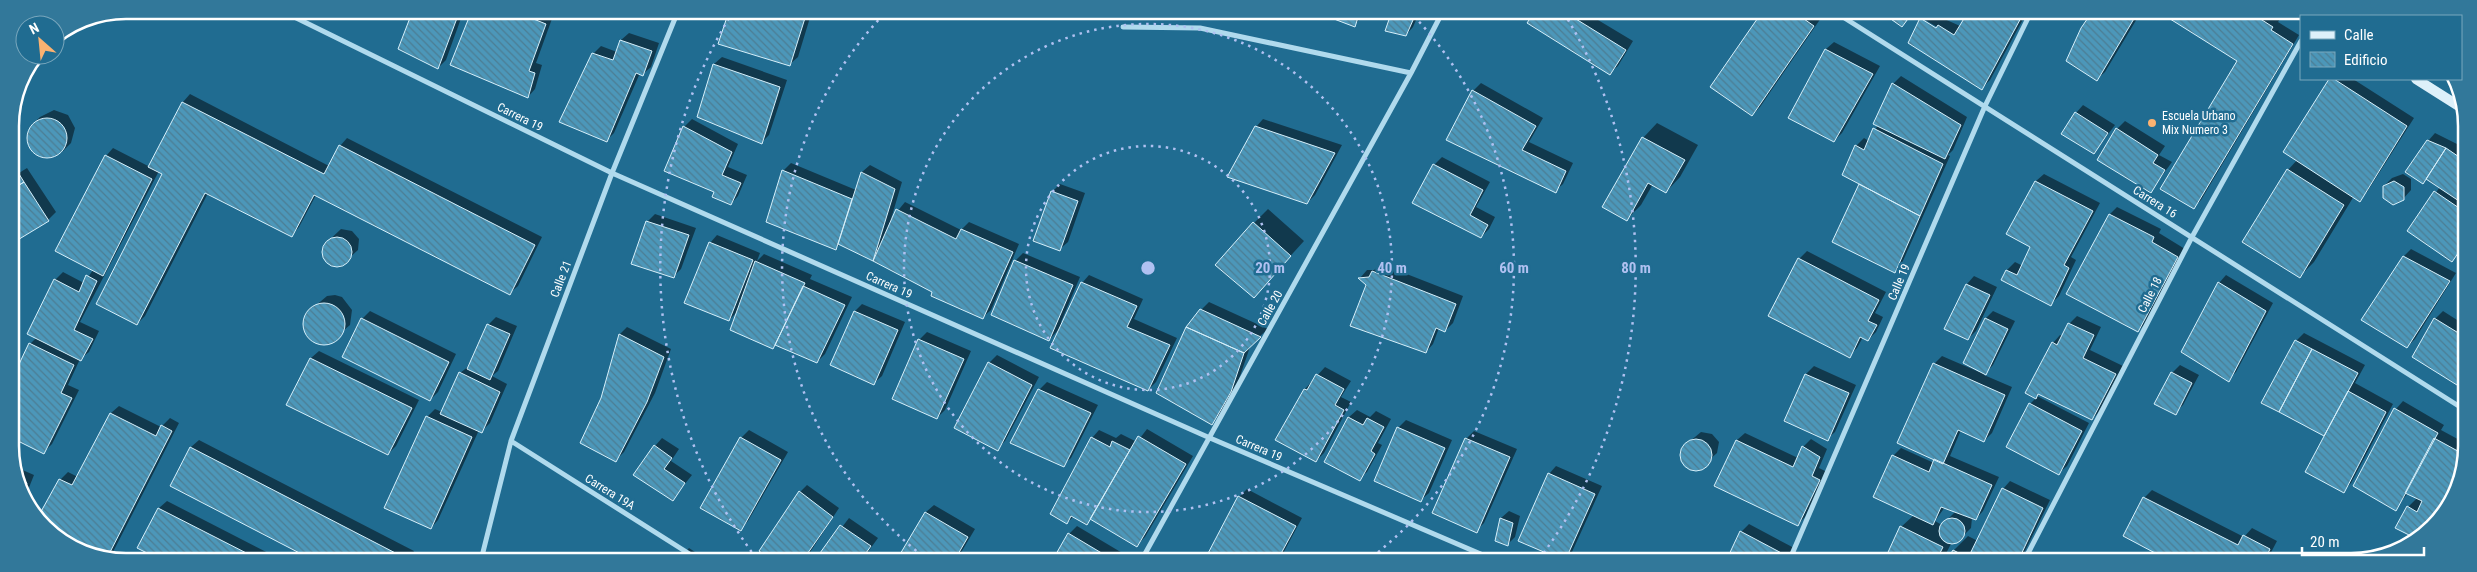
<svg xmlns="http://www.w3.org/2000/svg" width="2477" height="572" font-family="'Roboto Condensed',sans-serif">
<defs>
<pattern id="building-back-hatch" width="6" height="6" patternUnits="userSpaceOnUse" patternTransform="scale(1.25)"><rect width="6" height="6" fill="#4c97b9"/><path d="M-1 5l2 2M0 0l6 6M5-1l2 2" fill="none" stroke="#4c7d93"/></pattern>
</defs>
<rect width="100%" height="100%" fill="#206c91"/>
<!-- shadow -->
<path fill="#0007" fill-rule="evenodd" d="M414,10h50l-18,50 -8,8z
M474,10h64l15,6 -17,47 6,2 -7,24 -7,8z
M730,11h82l-14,46 -8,7 -70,-21z
M1317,11h51l-14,14z
M1393,11h27l-7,16 -7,8z
M1536,11h47l50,30 -15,25 -8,7z
M1764,12h48l9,6 -61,89 -8,8 -41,-28z
M1883,12h31l-12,13z
M1929,12l31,14 9,-14h58l-37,68 -8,8 -73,-45 13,-25v3l18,11 2,-2 -20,-12z
M2093,12h48l-36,60 -8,7 -15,-51z
M2161,12h109l10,7 -2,3 21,13 -98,165 -7,7 45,-146z
M629,33l30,10 -8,24 -8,7 -3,-1 -26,60 -8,8 -13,-87 8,-8 16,6 4,-12z
M1834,42l46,24 -38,67 -8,8 -44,-24 36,-68z
M722,57l65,23 -18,55 -7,7 -48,-78z
M26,69l-1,10 -6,6 3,-10z
M1901,76l66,41 -14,33 -5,5 2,1 -48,107 -7,8 -61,-30 27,-58 -5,-37 8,-8 5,3 9,-16 15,-41z
M2330,79h23l61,39 -47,74 -8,8 -5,-4 -40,66 -15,15 -11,-107 9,-10 -13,-8z
M1481,83l62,35 -14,24 44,21 -10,21 -8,7 -82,-100z
M190,94l139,72 11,-20 7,-8 195,99 -24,49 -8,7 -194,-98 -17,32 -7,8 -84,-42 -63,123 -8,8 27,-150 -5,-3 -79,151 19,9 -10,21 -9,7 -12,26 11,5 -27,54 -8,8 -32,-16v-54l18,-38 7,-7 18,-57 8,-8 21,11 9,-13 13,-114 7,-8 37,19 33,-65z
M2083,105l32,20 -21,28 -18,-40z
M54,110l14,5 7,13 -4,15 -8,8 -15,7 -14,-5 -7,-13 5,-15 8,-8z
M692,119l46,25 -10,23 19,8 -9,21 -7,8 -15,-13 -32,-64z
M1263,119l79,26 -27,50 -8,8 -51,-76z
M2125,121l40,25 -6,9 13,7 -21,29 -34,-62z
M1657,123l41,22 -18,32 -14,15 -13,-8 -12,21 -14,14 16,-81z
M2435,133l30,15v97l-13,15 -44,-30 32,-43 -13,-9 -4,5 5,-42z
M1442,157l48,25 -14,25 19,10 -6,12 -8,8 -47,-72z
M791,163l65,27 6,-18 8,-7 32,17 -11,37 14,-17 56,28 8,-8 50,22 -28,66 -8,7 -143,-73 -4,4 -53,-77z
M27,168l29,44 -8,8 -37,23v-65z
M2044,174l56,29 -29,54 5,3 -17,36 -8,8 -48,-24 4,-10 8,-8 8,4 9,-20 -24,-13 28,-52z
M2403,174l8,5v11l-8,9 -19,-13 8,-8z
M1060,184l25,9 -17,49 -8,7 -8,-57z
M2117,207l44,22 -2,4 26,16 -39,74 -8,8 -28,-117z
M1268,209l36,32 -50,55v-73z
M655,214l41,14 -15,41 -8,8 -26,-55z
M341,229l11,2 7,8 -1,11 -18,16 -10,-2 -7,-8 1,-11z
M717,235l43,18 -3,8 7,-7 48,21 -2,4 42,18 -27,57 -8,8 -41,-18 -3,3 -34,-37 -10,10 -19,-77z
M2411,249l45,24 -41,66 -8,8 -3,-91z
M1807,251l79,41 -11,21 8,4 -7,15 -8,8 -5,-3 -6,11 -8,8 -50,-97z
M1023,253l57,24 -19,45 2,1 19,-40 7,-8 54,24 -9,20 43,19 -21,44 -8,8 -88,-62 -11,12 -56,-25 23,-55z
M1381,264l82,32 -10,27 -8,8 -6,-3 -6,16 -7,8 -66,-74 7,-8h7z
M2226,275l47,28 -37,69 -8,8 -9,-97z
M1974,276l23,11 -21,44 -8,8 -22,-10 21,-45z
M335,295l7,2 10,13 -2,15 -21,18 -15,-2 -9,-12 2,-16 20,-17z
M1209,302l59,27 -17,15 -13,38 -19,33 -7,8 -11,-113z
M862,304l43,18 -23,54 -8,7 -19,-72z
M370,311l86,43 -18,38 -8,8 -68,-81z
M1993,311l22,10 -22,44 -9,10 28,12 -20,46 -8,8 -23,-11 -11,26 49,21 -16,34 -7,8 -4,-1 -1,10 -8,8 -8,6h-3l-10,19h-57l16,-34 13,-12 -21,-59 8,-8 33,15 1,-4 -36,-16 35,-79 8,-8 37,16 7,-54zM1945,507l11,4 -14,14 -7,-4z
M2443,311l22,14v63l-30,-69z
M2077,316l24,11 -11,23 33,16 -23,45 -8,8 -52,-26 -3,3 52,27 -22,43 -8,7 -29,-69 6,-6 17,-55 7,-8 3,1 6,-12z
M496,317l21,9 -19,45 -6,5 15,8 -17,39 -8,8 -3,-1 -41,90 -7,8 -4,-111 8,-8 7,3 18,-39 9,-7 19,-41z
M627,327l44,22 -16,44 -31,59 -8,8 -14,-62 18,-64z
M927,332l44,19 -26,59 -8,8 -18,-78z
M2304,333l61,32 -10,18 38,21 -42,79 -8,8 -17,-56 -63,-33 33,-61z
M319,351l100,49 -23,46 -8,8 -100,-49 23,-47z
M997,355l42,22 -34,64 -8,8 -8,-86z
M2180,365l19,10 -16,30 -8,8 -20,-10 17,-30z
M1814,366l42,19 -21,47 -8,7 -41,-18 20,-47z
M1325,367l26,14 -10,16 10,5 -27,51 -8,8 -11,-72z
M1047,382l51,23 -27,53 -8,7 -24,-75z
M2403,401l41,24 -3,5 24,13v26l-38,64 -10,5 -20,-11 11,-20 9,-9 -9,-5 -13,16 1,-100z
M119,406l42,21 9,-9 9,5 -66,129 -8,8 -62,-33 -4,-9 21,-38 8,-8 10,5 33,-64z
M1357,410l13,7 6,-6 15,8 -13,24 4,2 -15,27 -8,7 -34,-18 24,-44z
M1406,420l46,20 -23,53 -8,7 -23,-72z
M1147,429l46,27 -48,81 -8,8 -45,-27 -6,5 -12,-7 -7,7 25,-85 7,-8 17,8 5,-4 16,8z
M749,430l39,22 -40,69 -7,8v-91z
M1474,431l43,18 -33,74 -8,8 -10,-92z
M1701,432l11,2 7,8 -2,11 -17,15 -11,-1 -7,-8 1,-12z
M1745,433l53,25 5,-11 8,-8 16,10 -8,19 8,4 -22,45 -8,8 -81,-40 21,-45z
M662,438l17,11 -8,12 21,14 -20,25 -17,-54z
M199,440l215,111 -4,9h-94l-145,-75 20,-38z
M1556,466l46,20 -30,66 -8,8 -15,-86z
M18,468l16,7 -8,20 -12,-23z
M2010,481l40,19 -30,61h-72l6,-11 14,-14 10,5 25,-52z
M807,485l32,23 -34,52h-31l-14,-9 40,-59z
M1247,489l55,29 -23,43h-74l34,-64z
M2152,490l92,47 8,-9 25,13 -11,21h-91l-31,-64z
M167,501l115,59h-118l-25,-13 20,-39z
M934,505l41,24 -19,32h-58l28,-49z
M1509,511l11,5 -5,21 -8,8 -10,-5 4,-22z
M849,518l29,20 -16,22h-45z
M1749,524l47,25 -6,12h-62l14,-30z
M1077,526l47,28 -4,7h-66l15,-27z
M689,548l18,12h-29z
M1854,553l20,8h-28z
M2075,554l16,8h-24z"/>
<!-- building -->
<path fill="url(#building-back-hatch)" stroke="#d6effa" d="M413,10h47l-22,59 -40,-20z
M472,10h39l35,14 -17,47 6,2 -7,25 -78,-33z
M729,11h50l26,7 -15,48 -72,-22z
M1313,11h47l-5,16z
M1392,11h25l-11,25 -21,-5z
M1535,11h28l63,39 -16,25 -83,-52z
M1762,12h32l20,14 -62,90 -42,-29z
M1881,12h32l-11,15z
M1968,12h47l7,4 -40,74 -74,-47 12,-25 16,10 2,-3 16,10z
M2092,12h46l-41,69 -31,-20 15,-33z
M2159,12h76l11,7 5,-6 22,14 -2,3 22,14 -99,165 -34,-20 77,-128z
M2363,12h11l7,4h-21z
M620,40l32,11 -9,25 -7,-3 -29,69 -48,-20 33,-69 21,7z
M1825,49l48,25 -39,68 -46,-24z
M713,64l67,23 -18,57 -65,-27z
M2329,79h5l73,47 -47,76 -77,-50z
M1892,83l69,42 -16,34 -72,-35z
M1472,90l64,36 -14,24 44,21 -10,22 -110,-53z
M182,102l142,72 15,-29 196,100 -25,50 -196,-100 -22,42 -87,-44 -68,132 -41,-21 66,-130 -14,-7z
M2075,112l33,21 -14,21 -33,-20z
M27 138a20 20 0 1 1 40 0a20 20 0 1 1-40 0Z
M683,126l49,26 -10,23 19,8 -10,22 -19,-8 2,-5 -50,-21z
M1255,126l80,27 -28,51 -80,-27z
M1873,128l70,36 -23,52 -78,-41 13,-30 9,5z
M2116,128l42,27 -5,8 12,7 -14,23 -54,-33z
M1642,137l43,23 -19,33 -18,-10 -21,38 -25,-14z
M2427,140l19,8 -23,36 -18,-12z
M2446,148l19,13v44l-39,-26z
M105,155l47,24 -49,97 -48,-25z
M1433,164l50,26 -13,25 18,10 -7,13 -69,-35z
M2287,169l57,36 -44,73 -58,-36z
M782,170l70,29 -16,51 -70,-28z
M861,172l34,17 -22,72 -35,-17z
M19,174l5,8 -13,8v-10z
M2035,181l58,30 -29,54 5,3 -18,38 -50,-26 5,-10 11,5 13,-28 -24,-13z
M2394,181l10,6v13l-11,5 -10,-7v-12z
M24,182l25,39 -38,23v-54z
M1859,184l61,32 -25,57 -63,-31z
M1051,191l27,10 -18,50 -27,-10z
M2434,191l31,21v31l-13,19 -45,-31z
M896,209l60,30 5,-10 52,23 -30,67 -52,-23 1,-4 -59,-31z
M2109,214l45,23 -2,5 26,15 -40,75 -72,-38z
M646,221l43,14 -15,43 -43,-14z
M1253,222l38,34 -37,42 -39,-33z
M322 252a15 15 0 1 1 30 0a15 15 0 1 1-30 0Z
M709,242l44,18 -24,61 -45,-18z
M2403,256l47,25 -43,67 -46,-28z
M1798,258l81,42 -11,21 9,4 -9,16 -8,-4 -10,21 -82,-42z
M1014,260l59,25 -24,56 -58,-26z
M755,261l50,22 -32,66 -43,-19z
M1372,271l84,33 -11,28 -9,-4 -10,25 -76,-27 16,-41 -8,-7 11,-1z
M86,275l11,6 -23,49 19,9 -12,22 -54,-27 27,-55 25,13z
M1081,282l56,24 -10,21 43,18 -22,46 -98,-43z
M2218,282l48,29 -37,71 -48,-30z
M1966,284l24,11 -22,45 -24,-11z
M803,286l42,19 -28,58 -42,-18z
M303 324a21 21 0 1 1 42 0a21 21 0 1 1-42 0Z
M1200,309l61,28 -17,16 -58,-26z
M854,311l44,19 -24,55 -44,-20z
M361,318l88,44 -19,39 -88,-44z
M1985,318l23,11 -22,46 -23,-12z
M2434,318l31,19v53l-53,-33z
M2068,323l26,12 -11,23 33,16 -24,46 -54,-26 -2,5 -11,-6 27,-51 5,3z
M487,324l23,10 -20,46 -23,-11z
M1186,327l58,26 -13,39 -19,33 -56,-32z
M619,334l45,23 -17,45 -31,60 -36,-19 21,-45z
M918,339l46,20 -27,60 -45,-20z
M2295,340l17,9 -33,63 -18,-9z
M29,343l45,22 -13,28 11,5 -28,56 -32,-16v-59z
M2312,349l46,24 -34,63 -45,-24z
M310,358l102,50 -24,47 -102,-50z
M988,362l44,23 -34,66 -44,-23z
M1933,363l72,32 -21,47 -26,-12 -15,34 -46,-21z
M459,372l41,20 -18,41 -42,-19z
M2171,372l21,11 -16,32 -22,-11z
M1316,374l28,15 -9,16 9,5 -28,52 -41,-22 29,-51 3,1z
M1805,374l44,19 -21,48 -44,-20z
M1038,389l53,24 -27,54 -54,-24z
M2348,391l38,21 -42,81 -39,-21z
M2029,403l53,28 -23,44 -53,-28z
M2394,408l44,25 -42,78 -43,-25z
M110,413l46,23 5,-11 11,6 -66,129h-3l-59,-32 -6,-11 21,-38 13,6z
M426,416l46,21 -41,92 -47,-21z
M1348,417l15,8 4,-7 17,9 -13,24 4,3 -15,27 -36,-19z
M1397,427l48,21 -24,54 -47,-21z
M1138,436l48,28 -49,83 -47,-28z
M740,437l41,23 -40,71 -41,-23z
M1091,437l19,10 2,-6 18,9 -43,75 -16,-9 -4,8 -17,-10z
M1465,438l45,19 -33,76 -45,-20z
M2434,438l31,17v14l-38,64 -12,5 -20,-10 12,-22 10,6 5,-11 -17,-8z
M1680 455a16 16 0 1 1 32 0a16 16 0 1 1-32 0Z
M1736,440l57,27 9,-21 18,11 -8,19 8,4 -22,46 -84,-40z
M654,445l18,13 -8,11 21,14 -12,18 -40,-26z
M190,447l217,112v1h-94l-143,-74z
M1892,455l37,17 5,-13 58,26 -16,35 -35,-13 -8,18 -60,-28z
M1548,473l47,21 -30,67 -47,-20z
M17,478l10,5 -3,8z
M2002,488l41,20 -25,53h-36l-13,-5z
M799,491l34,26 -30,43h-32l-12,-9z
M1238,496l58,30 -19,35h-73z
M2143,497l95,48 5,-10 27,14 -6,13h-92l-49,-26z
M158,508l102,52h-99l-24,-12z
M925,512l43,25 -14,24h-58z
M1939 531a13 13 0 1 1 26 0a13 13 0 1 1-26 0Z
M1500,518l13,5 -5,23 -13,-5z
M840,525l31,21 -10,14h-46z
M1900,526l43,21 -7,14h-52z
M1740,531l49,26 -2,4h-61z
M1068,533l47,28h-63z
M1953,550l21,11h-28z"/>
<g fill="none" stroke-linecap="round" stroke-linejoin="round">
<!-- street -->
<path stroke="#b0daed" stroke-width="5" d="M280,10l332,163 598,265 287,123
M1835,12l630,398
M1123,27l77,1 211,45
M511,441l188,119
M481,560l30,-119 101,-268 66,-162
M1141,561l270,-488 32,-62
M1789,561l196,-455 46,-94
M2024,561l168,-324 109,-196"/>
<!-- secondary -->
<path stroke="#ddf0fa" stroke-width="10" d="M2313,12l6,4
M2416,79l49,31"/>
</g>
<!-- distance rings -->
<g fill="none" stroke="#b0c1f1" stroke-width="2.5" stroke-dasharray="2.5 5">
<circle cx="1148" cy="268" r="122"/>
<circle cx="1148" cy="268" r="244"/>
<path d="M928 560A366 366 0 0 1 887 11M1409 11A366 366 0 0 1 1368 560"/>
<path d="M756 558A488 488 0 0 1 732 13M1564 13A488 488 0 0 1 1540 558"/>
</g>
<!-- markers -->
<circle fill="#fbb271" stroke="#206c91" stroke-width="2" cx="2152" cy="123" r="5"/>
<g text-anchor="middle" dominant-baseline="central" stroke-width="5" stroke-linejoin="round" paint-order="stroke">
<!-- poi labels -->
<g font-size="12" fill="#fff" stroke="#206c91" text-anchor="start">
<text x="2162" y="116">Escuela Urbano<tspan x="2162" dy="14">Mix Numero 3</tspan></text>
</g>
<!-- street labels -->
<g font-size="12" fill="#fff" stroke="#206c91">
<text transform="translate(520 117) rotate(26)">Carrera 19</text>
<text transform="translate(2155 202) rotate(32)">Carrera 16</text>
<text transform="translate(561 279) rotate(-69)">Calle 21</text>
<text transform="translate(1899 282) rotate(-67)">Calle 19</text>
<text transform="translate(889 285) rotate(24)">Carrera 19</text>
<text transform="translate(2150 295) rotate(-63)">Calle 18</text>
<text transform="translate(1270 308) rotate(-61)">Calle 20</text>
<text transform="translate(1259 448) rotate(23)">Carrera 19</text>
<text transform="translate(610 492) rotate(32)">Carrera 19A</text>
</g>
</g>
<!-- crop -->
<path d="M0 0H2477V572H0ZM126 19H2351A107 107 0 0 1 2458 126V446A107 107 0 0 1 2351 553H126A107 107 0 0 1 19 446V126A107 107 0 0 1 126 19Z" fill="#32789a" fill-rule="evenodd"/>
<path fill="none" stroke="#fff" stroke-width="2.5" d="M126 19H2351A107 107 0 0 1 2458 126V446A107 107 0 0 1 2351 553H126A107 107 0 0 1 19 446V126A107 107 0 0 1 126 19Z"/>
<circle cx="1148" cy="268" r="8" fill="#b0c1f1" stroke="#206c91" stroke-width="2.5"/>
<g font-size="15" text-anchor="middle" font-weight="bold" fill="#b0c1f1" stroke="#206c91" stroke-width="5" stroke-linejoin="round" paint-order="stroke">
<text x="1270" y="273">20 m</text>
<text x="1392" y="273">40 m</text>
<text x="1514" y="273">60 m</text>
<text x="1636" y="273">80 m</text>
</g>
<!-- legend -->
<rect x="2300" y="15" width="162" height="65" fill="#206c91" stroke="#79a7bd"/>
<rect x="2310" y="31" width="25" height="8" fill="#ddf0fa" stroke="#79a7bd"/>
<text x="2344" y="40" font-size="15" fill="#ffffff">Calle</text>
<rect x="2310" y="52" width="25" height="15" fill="url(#building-back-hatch)" stroke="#79a7bd"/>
<text x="2344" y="65" font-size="15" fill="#ffffff">Edificio</text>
<!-- north arrow -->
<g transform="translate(40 40) rotate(333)"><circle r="24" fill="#206c91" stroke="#79a7bd"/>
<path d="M0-4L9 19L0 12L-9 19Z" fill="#fbb271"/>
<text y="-8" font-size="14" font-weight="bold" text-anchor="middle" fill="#ffffff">N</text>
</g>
<!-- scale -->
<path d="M2302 547v8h122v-8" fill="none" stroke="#ffffff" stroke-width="2.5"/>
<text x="2310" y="547" font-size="15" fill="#ffffff" stroke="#206c91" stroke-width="4" paint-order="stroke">20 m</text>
</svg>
